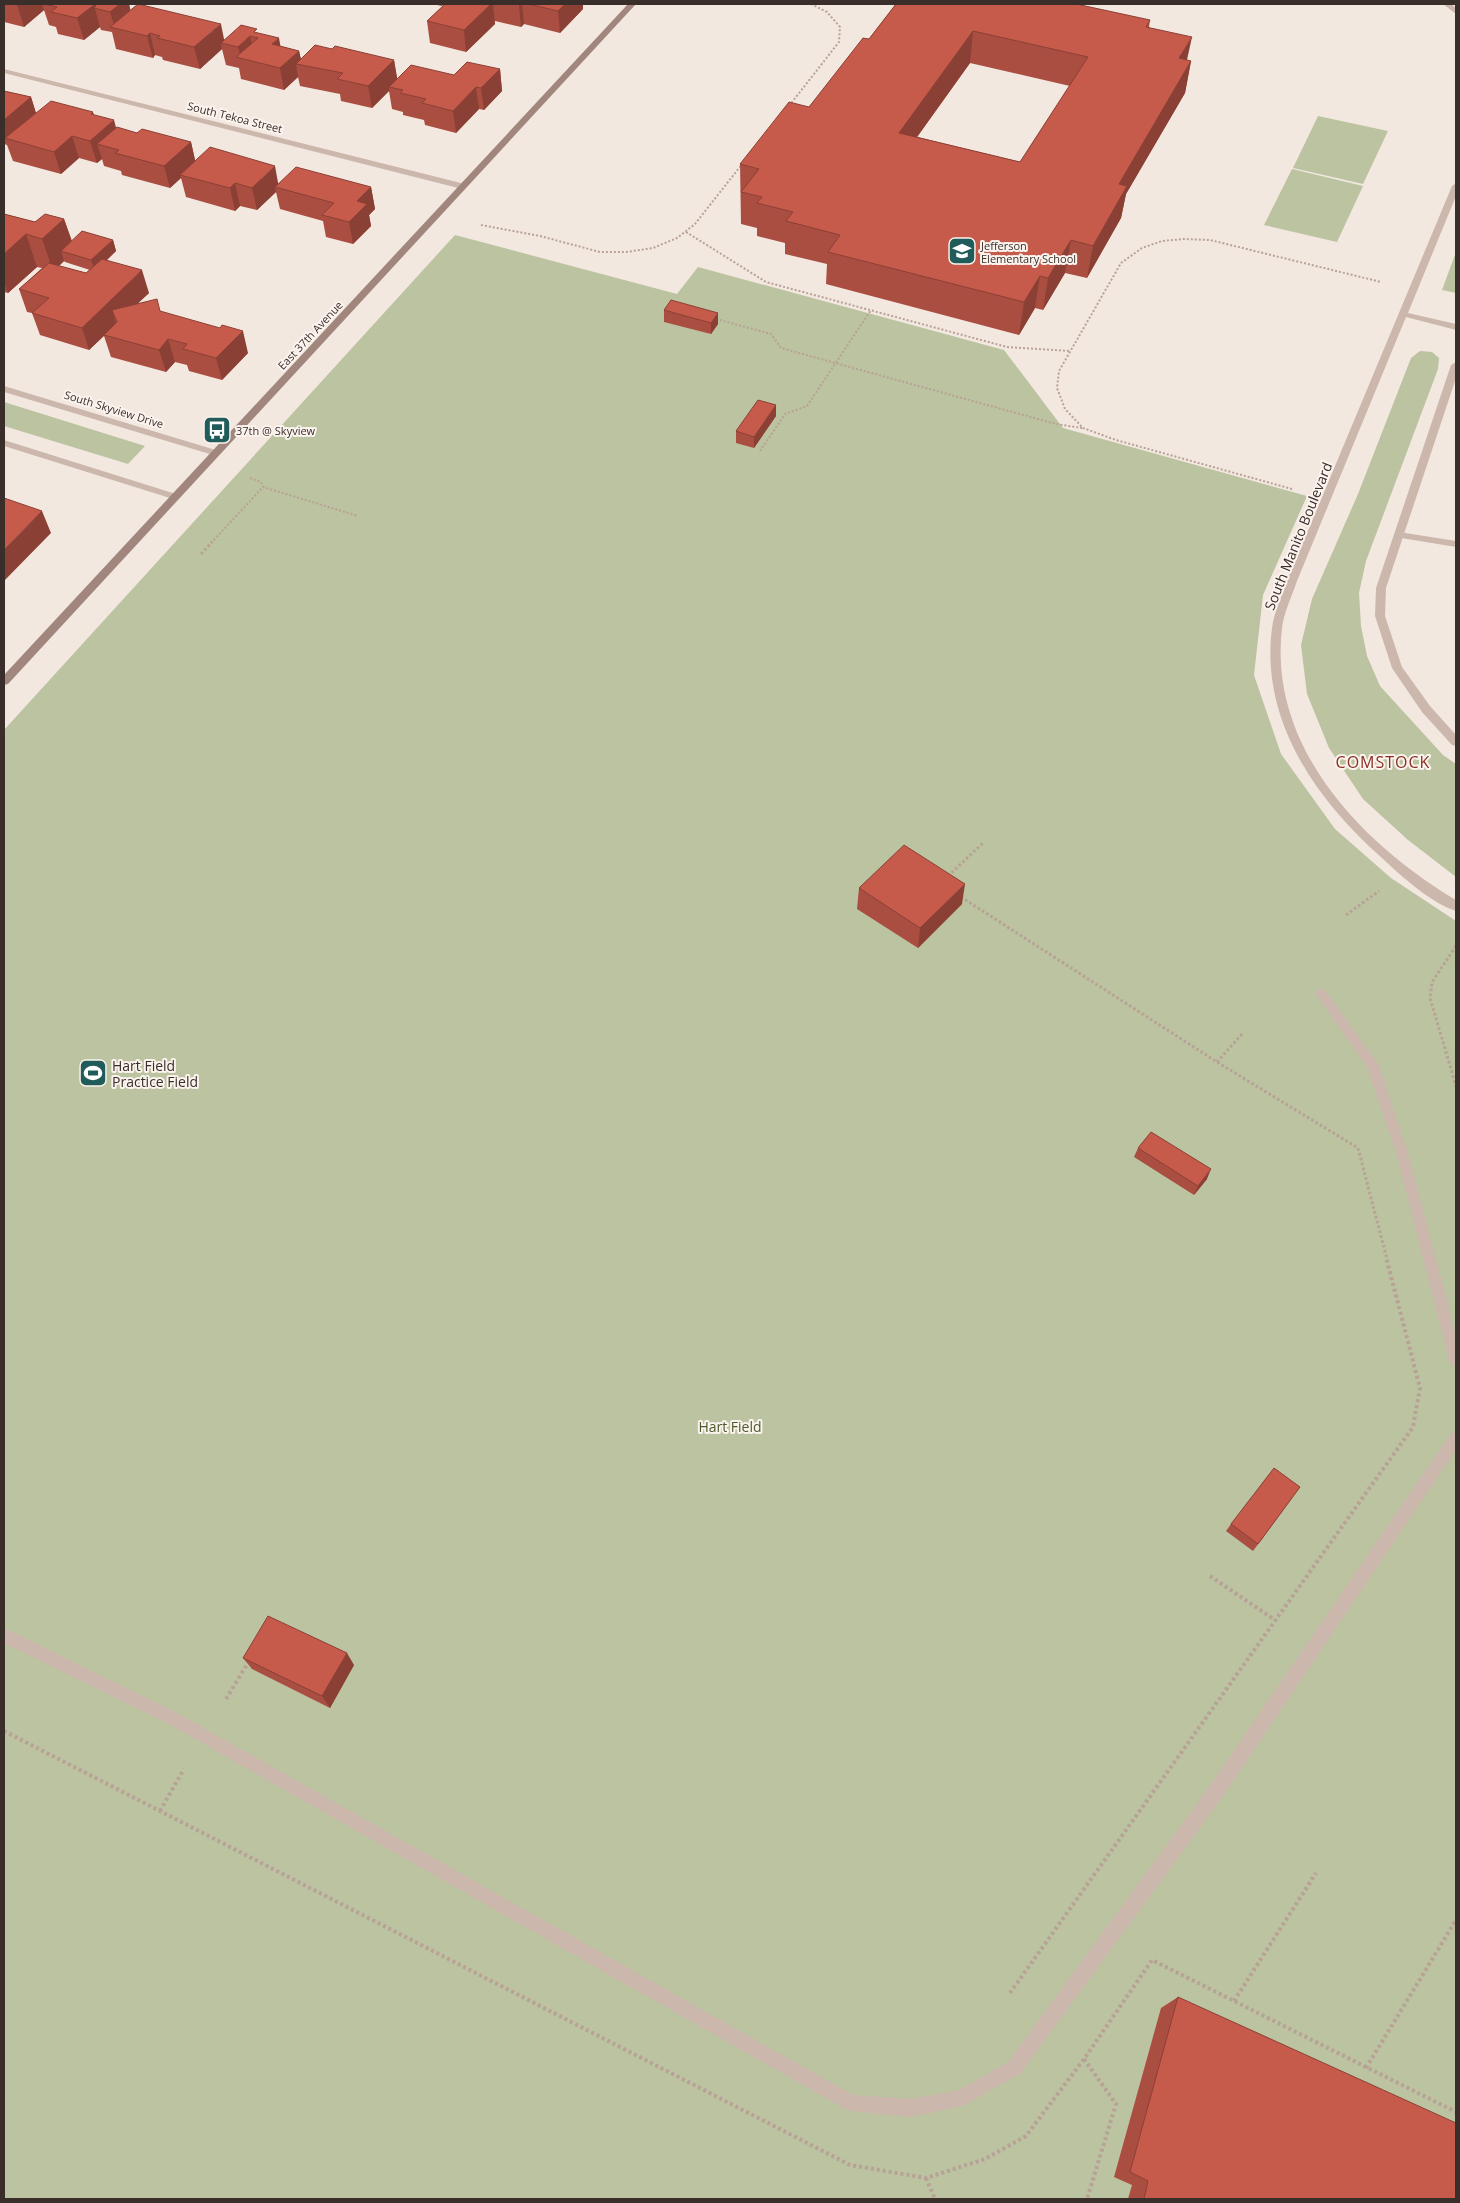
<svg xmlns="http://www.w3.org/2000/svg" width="1460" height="2203" font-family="'Open Sans',sans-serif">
<rect width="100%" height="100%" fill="#f3e8e0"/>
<!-- green -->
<path fill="#bbc3a0" d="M1318,116l70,15 -25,53 -70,-16z
M1292,169l71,17 -26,56 -73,-17z
M455,235l222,59 21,-27 306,83 59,78 244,68 -44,99 -9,80 27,79 54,75 56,49 65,43v1278h-1452v-1469z
M1456,252v41l-14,-3z
M1420,351l12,1 7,6 -1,11 -72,192 -7,32 2,33 6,30 13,30 63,69 13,9v113l-48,-37 -45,-41 -34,-51 -22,-54 -6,-49 11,-46 46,-105 53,-136z
M4,402l141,44 -17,18 -124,-38z"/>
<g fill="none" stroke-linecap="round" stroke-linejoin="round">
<!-- path-far2 -->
<path stroke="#b8a196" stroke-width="2" stroke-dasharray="2 2" stroke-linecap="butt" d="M789,106l50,-64 1,-15 -13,-15 -16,-8
M481,225l59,11 60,16h26l27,-4 24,-10 18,-14 48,-61
M686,232l80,50 241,65 63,4
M716,319l55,15 10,14 275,76 26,4
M760,451l25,-37 22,-8 64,-96
M250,478l11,4 2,5
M1292,489l-176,-49 -33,-12 -18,-19 -8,-21 2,-17 62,-108 21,-15 20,-7 22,-2 26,1 171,42
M211,543l52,-56 95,29"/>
<!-- path-far1 -->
<path stroke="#b8a196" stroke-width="3" stroke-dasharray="2.5 2.5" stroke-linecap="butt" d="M201,554l11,-12
M948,876l36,-34
M961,897l256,165 141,86 29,111
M1346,915l33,-24
M1456,946l-24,36 -2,16 26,88
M1217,1062l26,-29"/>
<!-- path -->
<path stroke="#b8a196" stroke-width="4" stroke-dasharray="3 3" stroke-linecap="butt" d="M1210,1576l65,44
M226,1699l23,-38
M4,1731l846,434 76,13 59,-19 41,-23 58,-77 68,-99 304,152
M160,1811l24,-42
M1010,1993l403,-566 7,-39 -34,-131
M1234,2001l82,-128
M1084,2059l32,45 -29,95
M1366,2068l90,-148
M926,2178l9,21"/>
<!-- lane -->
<path fill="#ccb7ac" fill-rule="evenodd" d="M1399,532l57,9v6l-61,-10v-4z
M1321,988l4,2 54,75 29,88 48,182v31l-5,-2 -2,-4 -53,-207 -29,-86 -50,-71 -2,-3 2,-3z
M1456,1432v18l-235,349 -201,275 -58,32 -51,11 -60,-6 -6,-2 -678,-386 -163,-80v-15l173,85 676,382 58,4 48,-9 49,-28 201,-275 242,-354z"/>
<!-- street -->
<path fill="#ccb7ac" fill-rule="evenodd" d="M1443,4h8l5,4v6z
M4,69l461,115 1,2 -4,3 -458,-116z
M1456,183v13l-48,117 48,11v6l-50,-13 -109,264c-5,15 -13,31 -15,47 -14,119 80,216 174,272v11c-25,-8 -55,-35 -74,-53 -66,-58 -122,-138 -110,-230 2,-16 10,-32 15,-47l165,-395z
M1456,362v16l-70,210 -1,28 17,51 28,39 26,29v11l-4,-1 -30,-33 -30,-44 -17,-52 1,-28 75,-223z
M4,386l215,65 2,2 -5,3 -3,-1 -209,-63z
M4,440l175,55 2,2 -5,3 -3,-1 -169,-53z"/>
<!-- secondary -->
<path fill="#a0867d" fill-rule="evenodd" d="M628,4h8l-628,680 -4,1v-10z"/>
</g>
<!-- wall -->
<path fill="#aa4e41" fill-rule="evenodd" d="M4,4h125l1,6 94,30 34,-7 22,13 19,5 2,8 31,-10 62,11 3,19 57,-4 46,-6 2,22 -18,19 -5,-1 -23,24 -31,-8 -1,-5 -21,-5v-3l-11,-3 -3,-18 -17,17 -31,-7 -1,-7 -40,-8 -2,-9 -14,13 -43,-11 -2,-11 -13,-3 -4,-16 -22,20 -37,-9 -1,-3 -7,-2 -2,3 -37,-9 -4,-17 -11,-2 -1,-3 -16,13 -26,-6 -2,-7 -7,-2 -5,-15 -20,17 -20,-5z
M432,4h151v5l-23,24 -36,-9 -3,3 -26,-6v3l-29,28 -36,-9 -3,-22 18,-17h-1l-2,2z
M896,4l254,16 -1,7 38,33 4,1 -6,32 -59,101 -5,24 -34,60 -22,-5 -22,37 -8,-2 -16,27 -193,-51 1,-20 -42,-10v-11l-28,-7v-8l-16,-4 -1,-60 69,-57 60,-68zM970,63l100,23 -50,76 -103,-25z
M4,91l27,6 5,16 58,2 22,13 21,5 54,9 4,19 84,23 92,3 4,22 -6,6 2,11 -18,18 -27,-7 -3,-16 -43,-12 -4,-17 -19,18 -17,-4 -5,5 -49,-14 -5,-19 -11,10 -48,-13 -1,-4 -17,-5 -2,-7 -5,4 -18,-5 -18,16 -48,-13 -6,-16 -3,-1z
M4,214l31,8 29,-3 8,22 41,-1 3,11 -9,9 42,33 -12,11 23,7 88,42 -26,27 -33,-9 -2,-6 -12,-3 -9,10 -55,-15 -7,-21 -15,14 -49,-15 -8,-22 -5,-1 -8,-23 23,-21 -5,-1 -29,26 -4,-1zM64,261l1,1 25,8 -4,3 -27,-7z
M664,310l54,14 -7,10 -47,-12z
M776,405v11l-22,32 -18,-5v-12z
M859,888l103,16 -44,44 -61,-39z
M1138,1148l69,31 -13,16 -60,-38z
M1300,1487l-47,64 -27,-20 5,-7z
M243,1658l111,7 -24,43 -78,-39z
M1178,1997l278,202h-328l4,-14 -18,-8 47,-169z"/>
<!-- shaded-wall -->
<path fill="#8b4035" d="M19,4h23l2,6 -20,17 -7,-22z
M100,4h29l4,16 -18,8 -5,-16z
M491,4h2l2,20 -29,28 -2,-22z
M521,4h1l2,20 -3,3 -2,-22z
M565,4h18v5l-23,24 -2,-22z
M94,5l6,22 -16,13 -7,-22z
M221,24l4,20 -4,-1 1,6 -22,20 -6,-22z
M973,31l-3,32 -73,102 2,-32z
M150,33l5,22 -2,3 -6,-22z
M250,36l5,22h-14l-3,-11z
M1192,37l-7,32 -6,-11z
M279,38l4,22 -11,-16z
M299,51l3,14 -6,-1 2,13 -14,13 -4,-22z
M394,60l4,23 -9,4v4l-17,17 -4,-22z
M1191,61l-6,32 -59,101 -5,24 -34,60 6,-32 26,-62z
M500,69l2,22 -18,19 -3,-22z
M476,87l3,22 -23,24 -3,-22z
M31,97l7,23 -33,18 -1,-4v-14z
M93,112l6,20 15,-12 6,22 -23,2 5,15 -5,4 -7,-22 1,-27z
M72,136l7,22 -18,16 -7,-22z
M191,142l5,22 -16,11 1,3 -11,10 -6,-22z
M275,166l4,22 -4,-1 1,5 -19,18 -5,-22z
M235,183l5,23 -5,5 -5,-23z
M371,187l4,22 -6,6 2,11 -18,18 -4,-22 8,-21z
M64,219l11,32h-14l3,10 -11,10 -11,-32z
M26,234l11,33 -29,26 -4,-11v-28z
M113,240l3,11 -21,20 -4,-11z
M1071,240l-6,33 -22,37 5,-32z
M142,270l7,23 -32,30 -5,-13 4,14 -27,26 -7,-22z
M1040,276l-5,32 -16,27 5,-33z
M718,313v11l-7,10v-11z
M243,331l5,22 -26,27 -6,-22z
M168,339l7,23 -9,10 -7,-22z
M776,405v11l-22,32v-11z
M42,511l9,22 -47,48v-31z
M965,884l-3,20 -44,44 2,-20z
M1211,1169l-4,10 -13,16 4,-9z
M347,1653l7,12 -24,43 -8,-12z"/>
<!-- building -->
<path fill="#c65b4c" stroke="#8b4035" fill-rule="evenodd" d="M44,4h76l-10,8 -16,-4 2,-2 -2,-1 -17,13 -26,-6 6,-5z
M138,4l83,20 -27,23 -37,-9 3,-2 -10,-3 -3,3 -37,-9z
M445,4h46l-27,26 -37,-9z
M528,4h37l-7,7z
M896,4h180l74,16 -4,7 46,10 -13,21 12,3 -72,123 8,2 -34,60 -22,-6 -23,38 -8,-2 -16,26 -196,-50 12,-17 -54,-14 7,-9 -36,-9 5,-6 -21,-5 18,-23 -19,-5 49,-62 20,5 54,-69 6,1zM973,31l115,26 -68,105 -121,-29z
M241,25l16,4 -3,3 25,6 -7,6 27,7 -19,17 -44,-11 22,-19 -8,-2 -12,11 -17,-4z
M315,45l17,4 3,-3 59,14 -26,26 -31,-7 6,-6 -47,-9z
M467,62l33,7 -19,19 -5,-1 -23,24 -31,-8 4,-4 -26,-6 3,-3 -14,-3 22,-22 43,10z
M4,91l27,6 -27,23z
M51,101l42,11 -2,2 23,6 -24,21 -18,-5 -18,16 -49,-14z
M117,127l20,6 5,-4 49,13 -27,24 -49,-13 4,-3 -22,-6z
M210,147l65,19 -23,22 -17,-5 -5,5 -50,-13z
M296,167l75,20 -14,14 10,3 -18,18 -27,-7 12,-12 -59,-16z
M4,214l31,8 10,-8 19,5 -22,20 -16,-5 -22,20z
M82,231l31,9 -22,20 -30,-9z
M102,259l40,11 -60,58 -50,-15 17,-15 -30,-9 30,-26 37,10z
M157,299l3,12 60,17 2,-3 21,6 -27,27 -33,-9 4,-5 -19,-5 -9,11 -55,-15 13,-13 -5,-12z
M671,300l47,13 -7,10 -47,-13z
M758,400l18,5 -22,32 -18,-6z
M4,498l38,13 -38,39z
M904,845l61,39 -45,44 -61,-40z
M1151,1132l60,37 -13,17 -60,-38z
M1274,1468l26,19 -42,57 -27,-20z
M268,1616l79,37 -25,43 -79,-38z
M1178,1997l278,126v76h-312l4,-18 -18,-9z"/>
<!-- icons -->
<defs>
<g id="school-square" transform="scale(1.4375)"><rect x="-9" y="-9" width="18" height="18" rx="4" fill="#205c59" stroke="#fbf3ed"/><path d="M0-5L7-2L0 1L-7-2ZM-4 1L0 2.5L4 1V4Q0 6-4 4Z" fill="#fff"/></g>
<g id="bus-square" transform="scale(1.4375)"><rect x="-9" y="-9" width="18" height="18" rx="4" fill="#205c59" stroke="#fbf3ed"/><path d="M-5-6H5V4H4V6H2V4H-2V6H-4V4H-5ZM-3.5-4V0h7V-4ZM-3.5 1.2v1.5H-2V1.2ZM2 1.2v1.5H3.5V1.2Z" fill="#fff"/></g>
<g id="stadium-square" transform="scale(1.4375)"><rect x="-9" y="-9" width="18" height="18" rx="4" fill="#205c59" stroke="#fbf3ed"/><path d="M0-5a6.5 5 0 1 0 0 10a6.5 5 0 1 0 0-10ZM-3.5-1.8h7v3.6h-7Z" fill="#fff"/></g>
</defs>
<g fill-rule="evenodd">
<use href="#school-square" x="962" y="251"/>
<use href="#bus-square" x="217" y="430"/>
<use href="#stadium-square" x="93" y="1073"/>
</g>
<g text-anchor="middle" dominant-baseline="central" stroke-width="4" stroke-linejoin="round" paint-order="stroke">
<!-- far-street labels -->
<g font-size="11" fill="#3a2e2b" stroke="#fbf3ed">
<text transform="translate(235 117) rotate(14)">South Tekoa Street</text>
<text transform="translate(310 335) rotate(-47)">East 37th Avenue</text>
<text transform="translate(114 409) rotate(17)">South Skyview Drive</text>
</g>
<!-- far-poi labels -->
<g font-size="11" fill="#3a2e2b" stroke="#fbf3ed" text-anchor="start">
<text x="981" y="245">Jefferson<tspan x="981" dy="13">Elementary School</tspan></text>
<text x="236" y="430">37th @ Skyview</text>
</g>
<!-- street labels -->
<g font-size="14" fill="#3a2e2b" stroke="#fbf3ed">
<text transform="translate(1298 536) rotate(-68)">South Manito Boulevard</text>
</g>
<!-- poi labels -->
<g font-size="14" fill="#3a2e2b" stroke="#fbf3ed" text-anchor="start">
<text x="112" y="1065">Hart Field<tspan x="112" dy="16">Practice Field</tspan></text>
</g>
<!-- park labels -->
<g font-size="14" fill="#4e592e" stroke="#fbf3ed">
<text x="730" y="1426">Hart Field</text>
</g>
<!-- quarter labels -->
<g font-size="16" letter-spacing="1" fill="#8a3023" stroke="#fbf3ed">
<text x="1383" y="762">COMSTOCK</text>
</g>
</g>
<!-- border -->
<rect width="1460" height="2203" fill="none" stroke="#3a2e2b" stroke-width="10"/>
</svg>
